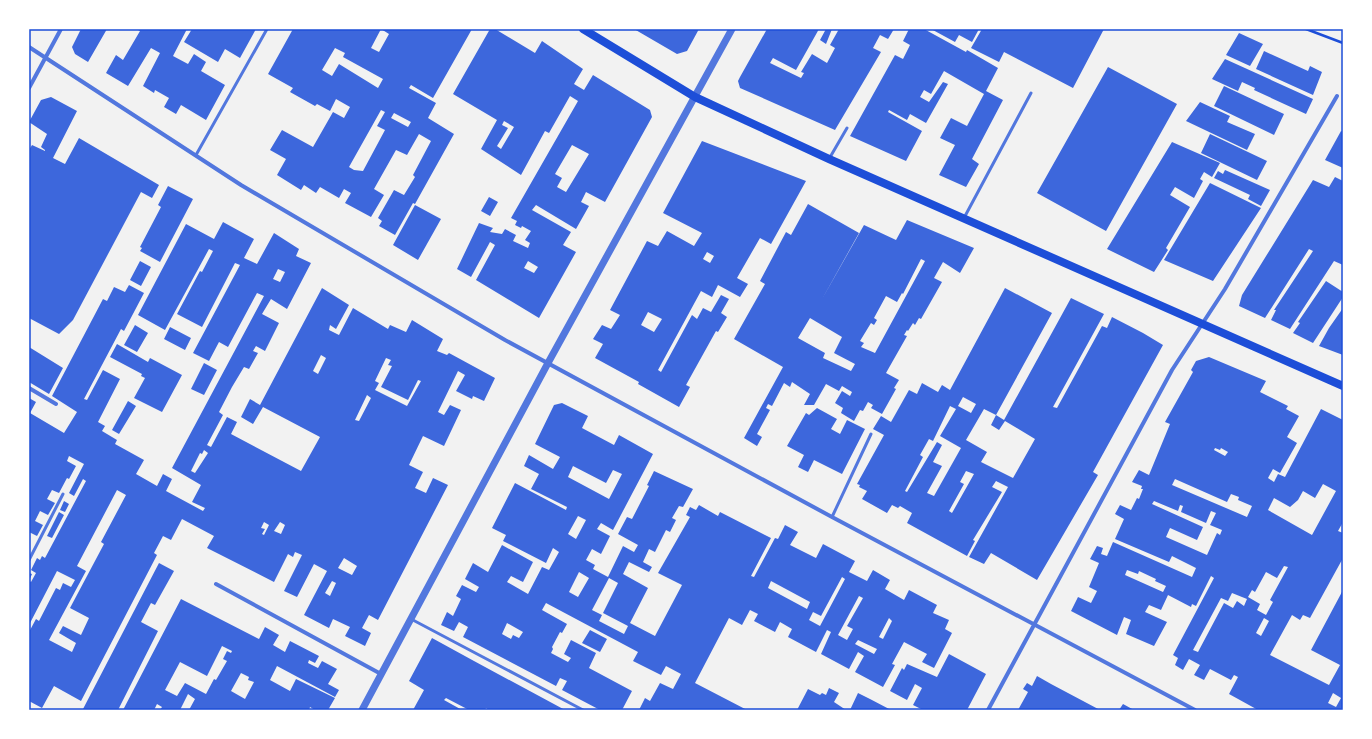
<svg xmlns="http://www.w3.org/2000/svg" width="1372" height="739" font-family="'Asap Condensed',sans-serif">
<rect width="100%" height="100%" fill="#f2f2f2"/>
<!-- building -->
<path fill="#3d67dc" fill-rule="evenodd" d="M81,29h26l-19,33 -13,-8 -3,-7z
M136,29h51l-14,27 15,8 6,-10 12,8 -5,9 24,14 -19,35 -25,-15 -5,9 -12,-7 5,-9 -14,-8 -1,3 -11,-7 17,-33 -9,-5 -23,38 -22,-13 10,-18 7,5 17,-29z
M192,29h64l-16,29 -15,-9 -7,13 -34,-20z
M293,29h88l-10,19 8,4 10,-18 -8,-5h91l-39,69 -22,-13 -2,3 27,15 -8,15 26,16 -39,70 -2,-1 -18,32 -16,-9 3,-5 -4,-3 16,-28 10,5 11,-18 -2,-2 18,-34 -12,-7 -12,21 -11,-5 -22,39 10,6 -13,22 -26,-14 6,-10 -7,-4 -5,9 -19,-11 -4,6 -12,-8 -3,5 -24,-15 9,-16 -16,-9 12,-20 31,17 20,-35 11,6 6,-11 -14,-8 -6,12 -13,-7 -2,2 -25,-14 3,-4 -25,-14zM335,48l10,5 -2,4 40,22 -5,9 -39,-24 -7,12 -10,-6zM381,110l4,2 -8,14 8,4 -22,41 -9,-1 -5,-3zM394,113l17,9 -3,5 -17,-9z
M490,29h5l40,24 7,-12 41,28 -9,15 10,6 9,-15 57,35 2,7 -47,85 -19,-10 -5,10 8,4 -13,23 -40,-24 -4,5 39,22 -8,13 13,7 -37,66 -63,-38 19,-35 -5,-3 -19,35 -14,-8 22,-46 14,5 -3,4 12,2 3,-5 11,6 -3,6 15,7 2,-5 -5,-3 6,-9 -9,-5 -1,2 -6,-3 2,-4 -6,-3 67,-117 -8,-5 -21,37 -4,-2 -24,44 -40,-26 16,-29 -44,-26zM504,121l10,6 -13,22 -4,-3 11,-18 -6,-3zM572,145l17,9 -23,38 -9,-5 5,-9 -7,-4zM528,261l10,6 -4,6 -10,-5z
M634,29h65l-12,22 -10,3z
M767,29h52l-23,41 -23,-12 -3,5 31,15 3,-5 -3,-1 11,-18 15,9 8,-15 -5,-3 9,-16h55l-6,10 -8,-4 -7,13 8,4 -46,78 -95,-42 -2,-7 2,-4z
M826,29h6l-6,15 -6,-4z
M909,29h15l42,23 1,-2 31,18 -12,23 17,9 -31,59 7,5 -13,23 -27,-12 16,-30 -15,-7 11,-20 16,8 17,-32 -40,-23 -13,23 -7,-4 -4,7 9,5 14,-20 5,2 -22,39 -16,-9 -3,6 -18,-10 -1,2 34,19 -16,30 -56,-25 45,-81 8,4 7,-14 -7,-4z
M931,29h48l-7,13 -13,-7 -4,7z
M982,29h122l-31,59 -69,-36 -5,10 -28,-14z
M1239,33l24,11 -13,22 -24,-11z
M1264,51l44,20 2,-5 12,6 -9,23 -57,-26z
M1225,59l88,40 -7,15 -52,-24 1,-2 -13,-6 -4,9 -26,-12z
M1108,67l69,37 -71,127 -69,-38z
M1224,86l60,28 -10,21 -60,-29z
M51,97l26,14 -24,47 12,6 14,-26 80,47 -7,13 -11,-6 -68,128 -14,14 -30,-16v-168l3,-5 13,6v-1l-4,-3 6,-13 -18,-12 12,-22z
M1200,102l30,14 -3,6 28,12 -8,16 -61,-29z
M1341,131l2,1v36l-18,-8z
M1210,134l57,27 -10,19 -56,-27z
M702,141l104,40 -35,63 -11,-6 -23,40 11,6 -8,13 -22,-12 -6,12 -11,-6 -6,11 -37,68 3,2 31,-57 5,4 6,-11 8,4 10,-17 8,4 -8,14 6,4 -9,15 -2,-1 -30,54 4,2 -11,20 -41,-23 1,-2 -44,-24 8,-14 -10,-5 9,-14 9,4 9,-14 -10,-5 37,-69 11,5 9,-15 27,15 8,-13 -39,-20zM707,252l7,4 -4,7 -7,-4zM648,312l14,7 -8,13 -13,-7z
M1172,142l48,21 -8,14 -8,-5 -4,7 3,2 -9,17 -19,-11 -5,8 20,12 -24,41 2,2 -14,22 -47,-23z
M1225,170l45,20 -9,16 -13,-7 2,-4 -36,-17 4,-7 5,3z
M1335,177l8,4v84l-9,-4 -44,68 -19,-9 5,-10h-2l39,-59 -4,-2 -44,69 -26,-12 3,-11 71,-115 16,7z
M1210,183l51,25 -48,73 -49,-21z
M168,186l25,13 -33,63 -20,-11 2,-3 -2,-1 21,-40 -3,-2z
M489,197l9,5 -8,14 -9,-5z
M808,204l51,29 -38,68 43,-76 32,15 11,-20 67,28 -14,25 -17,-11 -9,16 8,4 -21,37 -2,-1 -4,7 -2,-2 -5,8 -1,-1 -3,5 3,1 -21,37 13,7 -5,8 2,1 -14,25 -11,-6 2,-3 -5,-3 -5,9 -3,-1 -6,11 -13,-8 2,-5 -8,-5 7,-12 8,5 2,-4 -10,-6 -3,5 -13,-7 -12,21h-10l6,-11 -18,-12 -2,5 -6,-4 -12,23 -4,-2 -2,4 4,2 -13,24 5,3 -5,9 -13,-8 39,-71 -49,-28 31,-55 -5,-3 26,-49 5,3zM921,259l4,2 -50,92 -14,-6 3,-4 -4,-2 11,-18 3,2 3,-5 -3,-2 12,-22 11,6 5,-9 1,1zM810,318l32,19 -8,16 21,11 -4,7 -28,-13 2,-5 -27,-15z
M415,205l26,14 -23,41 -25,-15z
M223,222l31,17 -10,19 13,6 17,-31 25,16 -3,7 15,7 -24,46 -16,-10 -9,15 17,9 -14,28 -9,-5 -3,5 5,2 -9,16 -5,-2 -12,20 -13,25 4,3 -16,30 4,2 16,-30 10,5 -6,12 70,37 19,-34 -57,-30 -10,17 -12,-7 9,-18 10,6 62,-117 27,17 -13,24 -6,-4 -1,5 10,5 14,-27 35,21 2,-4 16,7 6,-12 31,19 -6,12 10,4 2,-2 46,25 -11,23 -11,-5 -1,3 -16,-8 9,-16 -7,-4 -20,41 6,3 6,-10 11,5 -17,36 -21,-10 -14,29 14,7 -8,16 11,5 7,-15 15,7 -70,135 -9,-5 -7,13 9,5 -6,13 -20,-10 5,-9 -17,-8 -4,9 -25,-13 23,-44 -13,-7 -17,33 -13,-6 18,-36 -7,-3 -2,5 -5,-3 -14,28 -67,-34 7,-12 -32,-17 -11,21 -8,-4 -9,17 3,2 -76,146 -27,-15 -12,22 -13,-7v-69l7,-13 3,2 17,-33 4,2 3,-7 8,4 4,-7 -18,-9 -28,54v-52l3,1 -3,7 2,1 5,-9 -5,-3 6,-12 3,2 2,-4 3,2 41,-77 -3,-2 -9,17 -5,-3 15,-29 -15,-8 -2,5 9,5 -7,13 -2,-1 -8,15 -7,-3 -5,9 8,4 -7,12 -8,-4 -5,10 8,4 -6,11 -8,-4v-134l7,4 -6,11 34,20 13,-21 -25,-16 51,-97 4,2 7,-14 11,5 4,-7 15,8 -20,38 -3,-2 -37,70 3,1 16,-30 17,9 -22,43 7,4 -3,5 15,9 -2,4 29,16 -8,14 21,12 6,-12 9,5 -6,12 37,20 2,-3 -13,-6 9,-17 -29,-17 92,-172 -7,-3 -29,54 -9,-5 -10,19 -16,-8 47,-88 -5,-2 -33,64 -25,-13 23,-43 2,1 11,-21 -4,-2 -44,81 -27,-15 48,-91 28,15zM278,269l7,3 -5,10 -7,-3zM321,355l5,3 -8,16 -5,-3zM386,358l5,2 -3,5 4,1 -11,21 27,13 10,-20 3,1 -14,25 -32,-16 4,-7 -4,-2zM367,395l4,3 -12,23 -4,-1zM204,450l4,3 -13,20 -4,-2 9,-18 2,1zM117,490l9,5 -25,47 3,2 -34,64 19,10 -8,17 -18,-9 -4,7 17,10 -4,9 -23,-12 37,-69 -9,-5zM264,522l5,3 -5,10 -2,-1 3,-5 -4,-1zM280,522l5,3 -4,9 -7,-3zM344,558l13,8 -5,9 -14,-7zM332,581l4,2 -6,13 -5,-3z
M140,261l11,6 -10,19 -11,-6z
M1326,281l17,11v5l-30,46 -20,-10 7,-10 -2,-1z
M1005,288l47,25 -56,102 -12,-6 -18,31 21,12 -6,10 32,16 22,-39 -30,-18 -6,9 -8,-5 5,-10 8,5 67,-122 33,16 -51,93 4,1 45,-82 5,2 5,-11 31,16 20,12 -70,127 5,3 -61,105 -46,-27 -7,11 -15,-7 39,-70 -12,-6 -4,6 10,5 -29,48 2,1 -8,15 -60,-33 5,-10 -12,-7 -2,2 -6,-3 -5,8 -25,-14 5,-8 -8,-4 1,-2 -3,-1 27,-49 -11,-6 8,-13 10,6 18,-32 8,4 5,-11 16,9 4,-7 8,5zM963,397l13,7 -5,9 -13,-7zM950,406l6,3 -16,27 21,12 -27,48 -7,-3 15,-27 -9,-4 9,-17 -5,-3 -30,50 -2,-1 18,-34 -3,-2 9,-16 4,2zM966,471l8,3 -22,39 -3,-2 15,-27 -4,-2z
M1343,308v47l-24,-9 10,-18z
M135,325l13,8 -11,19 -13,-7z
M170,327l21,11 -6,12 -21,-11z
M117,344l31,18 2,-4 32,17 -20,37 -28,-14 11,-20 -4,-2 1,-2 -32,-17z
M29,347l34,21 -14,26 -20,-12z
M1209,357l57,24 -6,11 28,14 -2,3 13,7 -12,21 10,6 -17,30 -7,-4 -5,9 6,4 4,-8 7,3 36,-68 22,11v102l-5,9 5,2v25l-33,60 -7,-3 -3,5 -8,-5 -22,40 59,30 11,-20 -29,-15 32,-60v120h-85l-29,-16 9,-17 -4,-2 -3,5 -21,-11 -6,11 -10,-5 6,-10 -11,-6 -6,11 -8,-5 3,-7 -5,-3 41,-77 -3,-2 -15,30 -4,-2 -1,3 -23,-12 -7,15 -12,-5 -4,7 22,10 -13,24 -28,-12 5,-14 -7,-3 -7,18 -46,-24 7,-14 13,6 6,-12 -8,-4 10,-24 -9,-4 7,-13 6,2 -2,6 6,2 6,-14 79,35 4,-9 -24,-12 -3,6 -54,-23 9,-20 -9,-5 5,-9 11,5 6,-12 2,1 4,-10h-2l1,-3 -10,-4 7,-12 10,5 21,-51 -5,-2 28,-50 -2,-2 5,-9zM1215,448l5,2 1,-2 7,4 -3,4 -11,-6zM1175,479l52,23 4,-8 8,3 -1,3 14,6 -5,11 -75,-32zM1323,484l13,7 -24,44 -44,-25 6,-12 16,9 8,-7 5,-9 12,7zM1154,501l24,10 2,-6 3,1 -2,6 25,11 5,-12 5,2 -6,12 12,5 -2,5 -3,-2 -10,22 -41,-18 4,-9 27,12 6,-13 -51,-23zM1284,566l4,1 -18,33 3,2 -7,13 -9,-5 3,-6 -12,-7 4,-7 3,2 11,-20 11,6zM1127,570l11,4 1,-3 17,8 -1,2 11,5 -3,6 -38,-17zM1232,593l15,6 -3,7 -7,-5 -4,7 -9,-5 -26,49 -5,-2 28,-52 7,3zM1264,618l5,3 -8,15 -5,-3zM1333,693l8,5 -5,9 -8,-4z
M204,363l13,7 -13,25 -13,-6z
M128,401l8,5 -17,28 -7,-4z
M562,403l26,13 -6,12 32,17 5,-10 34,19 -40,76 -12,-7 -4,6 13,7 -9,18 -9,-5 -6,11 9,5 -2,4 15,8 15,-31 11,6 4,-7 -20,-11 9,-17 5,2 17,-33 -2,-1 7,-14 39,18 -10,18 -4,-1 -7,12 4,2 -6,12 -4,-2 -11,22 -6,-3 -6,13 9,5 -3,5 -20,-10 -6,12 25,14 -18,35 25,13 27,-51 -24,-12 32,-56 -4,-2 4,-8 6,3 3,-5 19,11 2,-4 51,26 -20,38 3,1 21,-39 3,1 7,-14 13,7 -8,13 26,13 7,-14 32,17 -6,11 18,9 6,-11 17,10 -5,9 19,11 5,-10 28,15 -4,8 16,7 -4,9 7,4 -18,35 -12,-6 5,-8 -23,-12 -12,22 3,1 -12,22 -28,-15 9,-16 -6,-4 -9,17 -28,-15 10,-22 -4,-2 -11,22 -28,-15 4,-8 -12,-7 -5,10 -21,-11 4,-7 -8,-4 -8,15 -13,-7 -34,65 52,27h-108l6,-12 5,3 10,-18 13,6 8,-15 -15,-8 -5,9 -28,-14 5,-9 -92,-49 -4,7 25,14 -5,9 -2,-1 -8,15 1,2 -2,4 17,9 3,-4 -7,-4 7,-14 25,13 -7,15 43,23 -10,19h-22l-38,-20 5,-9 -7,-3 -4,8 -93,-49 5,-10 -9,-5 -5,9 -13,-6 6,-13 6,4 8,-17 -5,-3 6,-11 14,7 3,-5 -14,-8 8,-16 15,9 14,-27 31,17 -10,20 -12,-6 -4,6 21,12 14,-27 7,3 10,-18 -6,-4 -7,15 -43,-22 3,-6 -14,-7 23,-45 51,27 1,-3 -36,-18 8,-15 -15,-8 5,-11 24,14 7,-12 -25,-13 19,-39zM573,466l33,17 7,-13 9,4 -13,25 -41,-22zM578,516l8,4 -10,19 -8,-5zM579,572l10,6 -11,19 -9,-5zM842,577l3,2 -25,47 -11,-6 4,-8 8,4zM609,578l9,5 -15,30 25,13 -4,8 -25,-13 3,-6 -10,-5zM771,581l39,21 -3,7 -39,-21zM859,596l4,2 -16,28 6,3 -6,11 -9,-5zM889,618l3,3 -9,18 -4,-2zM507,623l16,9 -4,6 -6,-3 -2,4 -9,-5zM858,640l19,9 -3,5 -19,-10z
M817,408l20,11 -6,10 9,5 7,-14 18,9 -23,45 -28,-14 -6,12 -10,-5 6,-12 -17,-9 19,-33 3,2z
M64,501l5,3 -4,8 -5,-2z
M59,512l5,3 -12,23 -5,-2z
M159,563l15,8 -19,34 -4,-2 -10,19 17,9 -40,79h-32l-3,-1z
M181,599l78,40 6,-12 14,8 -6,10 12,7 5,-11 29,15 -4,7 -6,-3 -1,3 10,5 4,-7 15,8 -9,15 11,6 -4,7 -58,-31 -7,14 20,11 6,-12 39,19 -7,12h-13l-5,-3 -1,3h-120l6,-11 -7,-5 -8,16h-20l2,-3 -5,-3 -3,6h-31zM222,646l10,5 -1,2 -4,-2 -4,8 4,2 -11,19 -2,-1 -8,15 -21,-11 -8,13 -12,-6 15,-28 27,14zM241,673l8,4 -1,3 6,2 -9,17 -14,-8z
M590,630l17,9 -7,13 -18,-9z
M432,638l42,23 91,49h-76l-3,-2 -1,2h-16l-23,-12 -2,2 18,10h-49l11,-20 -15,-9z
M949,654l37,20 -19,36h-44l-10,-5 9,-17 -7,-4 -8,16 -17,-9 12,-23 2,2 3,-6 30,13z
M1037,676l14,8 49,26h-82l10,-18 -5,-3 4,-6 5,3z
M829,688l10,5 -5,9 12,8h-49l11,-21 12,6 2,-2 4,2z
M858,693l12,6 21,11h-41z
M1123,704l11,6h-15z"/>
<g fill="none" stroke-linecap="round" stroke-linejoin="round">
<!-- path -->
<path stroke="#1d4ed8" stroke-width="2.5" d="M1306,29l37,14"/>
<!-- service -->
<path stroke="#5277de" stroke-width="3" d="M196,155l71,-126
M829,159l18,-31
M964,218l67,-125
M832,517l39,-83
M29,560l34,-66
M411,619l172,91"/>
<!-- minor -->
<path stroke="#5277de" stroke-width="4" d="M29,47l212,138 264,155 327,177 363,193
M29,88l32,-59
M29,388l27,16
M216,584l165,90
M988,710l184,-340 53,-81 112,-193"/>
<!-- tertiary -->
<path stroke="#5277de" stroke-width="7" d="M362,710l186,-347 184,-334"/>
<!-- secondary -->
<path stroke="#1d4ed8" stroke-width="8" d="M583,29l112,68 134,62 514,227"/>
</g>
<!-- border -->
<rect width="1372" height="739" fill="none" stroke="#ffffff" stroke-width="60"/>
<rect x="30" y="30" width="1312" height="679" fill="none" stroke="#1d4ed8" stroke-width="1.5"/>
</svg>
